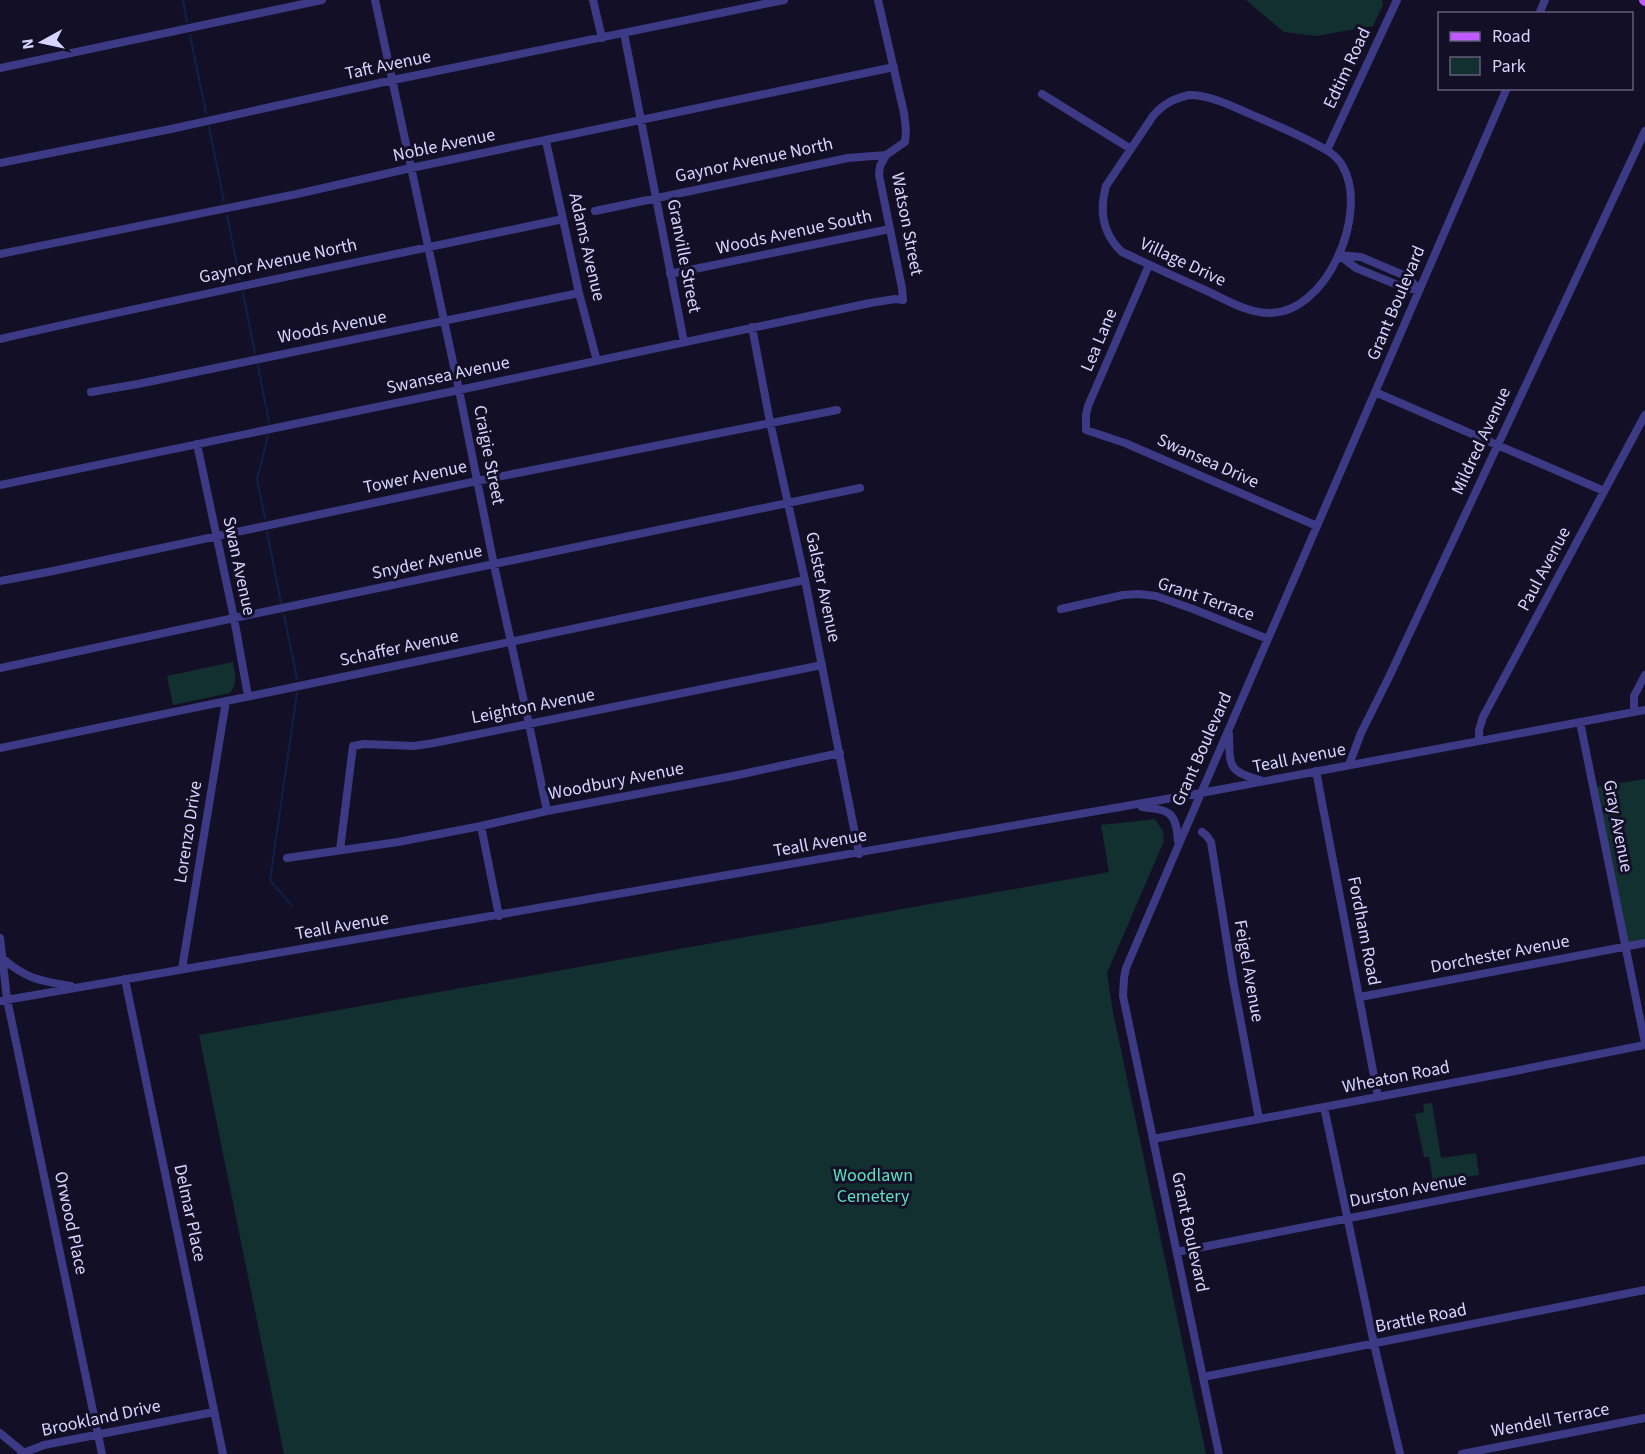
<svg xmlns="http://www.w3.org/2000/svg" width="1645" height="1454" font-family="'Source Sans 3',sans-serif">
<rect width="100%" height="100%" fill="#130f26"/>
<!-- green -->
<path fill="#12302f" d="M1246,0h136l1,5 -10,21 -57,10 -32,-4z
M233,662c2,11 5,22 -3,31l-57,12 -6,-29z
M1645,779v164l-19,4 -32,-160z
M1155,819l8,12 1,10 -57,132 6,39 93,442h-922l-85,-419 910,-163 -8,-47z
M1432,1103l9,55 35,-5 3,22 -46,7 -4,-25h-5l-9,-43 9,-2 -1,-8z"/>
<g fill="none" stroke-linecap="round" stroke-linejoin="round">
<!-- stream -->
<path stroke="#0c2248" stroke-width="2" d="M183,0l4,22
M190,35l16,78
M209,127l15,74
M227,215l13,65
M243,293l12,60
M258,366l11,56
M265,518l-8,-39 11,-43
M267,532l14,71
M284,615l13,64
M292,906l-22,-26 27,-187"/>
<!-- minor -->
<path stroke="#3d3a85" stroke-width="8" d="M375,0l84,390 35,175 35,159 18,87
M593,0l9,38
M1539,14l6,-14
M624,33l60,309
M0,68l322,-68
M1042,94l89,55
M1189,95c25,0 50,15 73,24 22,10 45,19 66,32 6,4 12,9 15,16 26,46 -16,147 -74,146 -22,0 -44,-14 -64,-23 -28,-12 -55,-25 -83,-38 -19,-18 -23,-41 -16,-66l47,-70c10,-12 20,-17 36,-21z
M546,141l33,152 18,68
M1327,150l70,-150
M0,163l171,-34 222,-49 391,-80
M595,211l253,-53 38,-3 19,-13 1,-12 -2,-17 -26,-113
M0,254l297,-60 114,-26 483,-101
M1339,255l22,2 47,20 11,13 -14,-2 -49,-20z
M1149,265l-61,141 -2,9v15l39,13 192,83
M670,274l220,-45
M752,327l18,95 35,158 54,274
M0,339c187,-43 375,-80 563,-120
M91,392l47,-8 441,-91
M1375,392l229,99
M197,444l37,174 14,78
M0,485l459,-95 411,-87 25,-4 8,1 -1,-12 -23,-113 1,-9 6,-11
M0,581l53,-10 424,-90 360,-71
M1061,609l62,-14 15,-1 18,2 37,13 75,30
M0,668l234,-50 626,-130
M1634,712v-16l11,-21
M1580,722l65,321
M1229,734c1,32 -2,37 31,46
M1479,741v-11l4,-13 162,-302
M0,748l376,-78 429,-90
M1349,765l12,-32 28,-56 256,-546
M1316,771l62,326
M1142,807c27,3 34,4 36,34
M481,826l18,90
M1202,832l4,3 5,7 22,138 26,139
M340,850l13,-104 11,-2 50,2 20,-3 388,-78
M287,858l111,-16 83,-16 66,-15 186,-35 107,-23
M0,938l7,61 95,455
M2,958c24,21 39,23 69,28
M182,969l44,-268
M125,979l98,475
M1360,997l285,-54
M0,1001l1201,-208 444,-83
M1324,1107l50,237 26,110
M1153,1139l352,-66 140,-28
M1177,1252l468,-92
M1203,1377l442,-87
M0,1433l23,19
M21,1454l23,-9 170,-33
M1219,1454l-96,-458 1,-18 2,-10 53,-124 328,-756
M1462,1454l183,-36"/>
<!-- major -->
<path stroke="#c25bff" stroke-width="10" d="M1644,0l1,1"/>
</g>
<g text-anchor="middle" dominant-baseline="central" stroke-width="6" stroke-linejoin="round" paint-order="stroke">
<!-- street labels -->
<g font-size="18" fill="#d9d4ff" stroke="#130f26">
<text transform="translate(388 65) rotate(-12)">Taft Avenue</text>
<text transform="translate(1347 68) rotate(-65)">Edtim Road</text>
<text transform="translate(444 145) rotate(-12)">Noble Avenue</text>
<text transform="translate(754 160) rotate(-12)">Gaynor Avenue North</text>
<text transform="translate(907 224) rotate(79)">Watson Street</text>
<text transform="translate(794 232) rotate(-12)">Woods Avenue South</text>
<text transform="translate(587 247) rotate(77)">Adams Avenue</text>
<text transform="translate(684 256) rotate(79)">Granville Street</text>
<text transform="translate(278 261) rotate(-12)">Gaynor Avenue North</text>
<text transform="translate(1183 262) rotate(25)">Village Drive</text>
<text transform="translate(1396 303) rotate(-67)">Grant Boulevard</text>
<text transform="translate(332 327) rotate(-11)">Woods Avenue</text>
<text transform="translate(1099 340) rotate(-67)">Lea Lane</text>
<text transform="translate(448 375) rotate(-12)">Swansea Avenue</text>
<text transform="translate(1481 441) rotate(-65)">Mildred Avenue</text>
<text transform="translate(489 455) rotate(79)">Craigie Street</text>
<text transform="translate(1208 461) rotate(24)">Swansea Drive</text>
<text transform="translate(415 477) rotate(-12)">Tower Avenue</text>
<text transform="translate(427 562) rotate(-12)">Snyder Avenue</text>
<text transform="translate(239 566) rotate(78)">Swan Avenue</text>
<text transform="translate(1544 569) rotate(-62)">Paul Avenue</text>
<text transform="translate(823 587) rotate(78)">Galster Avenue</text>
<text transform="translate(1206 599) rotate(19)">Grant Terrace</text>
<text transform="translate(399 648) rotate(-12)">Schaffer Avenue</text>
<text transform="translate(533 706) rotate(-11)">Leighton Avenue</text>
<text transform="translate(1202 749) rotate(-66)">Grant Boulevard</text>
<text transform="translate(1299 758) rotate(-11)">Teall Avenue</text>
<text transform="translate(616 781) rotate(-11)">Woodbury Avenue</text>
<text transform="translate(1618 826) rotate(79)">Gray Avenue</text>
<text transform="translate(188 832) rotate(-81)">Lorenzo Drive</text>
<text transform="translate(820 843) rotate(-10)">Teall Avenue</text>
<text transform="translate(342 926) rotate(-10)">Teall Avenue</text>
<text transform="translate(1364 931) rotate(79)">Fordham Road</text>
<text transform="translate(1500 954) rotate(-11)">Dorchester Avenue</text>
<text transform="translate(1249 971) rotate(80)">Feigel Avenue</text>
<text transform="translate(1396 1077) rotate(-11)">Wheaton Road</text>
<text transform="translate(1408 1190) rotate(-11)">Durston Avenue</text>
<text transform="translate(190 1213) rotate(78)">Delmar Place</text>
<text transform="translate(71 1223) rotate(78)">Orwood Place</text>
<text transform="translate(1190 1232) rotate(78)">Grant Boulevard</text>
<text transform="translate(1421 1318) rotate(-11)">Brattle Road</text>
<text transform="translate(101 1418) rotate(-12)">Brookland Drive</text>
<text transform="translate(1550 1420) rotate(-11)">Wendell Terrace</text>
</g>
<!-- park labels -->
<g font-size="18" fill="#5fe0c0" stroke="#130f26">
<text x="873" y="1175">Woodlawn<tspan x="873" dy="21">Cemetery</tspan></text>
</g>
</g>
<!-- legend -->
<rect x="1438" y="12" width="195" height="78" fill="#130f26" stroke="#625e7d" stroke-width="1.5"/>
<rect x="1450" y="32" width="30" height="9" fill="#c25bff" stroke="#625e7d" stroke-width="1.5"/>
<text x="1492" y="42" font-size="18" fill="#d9d4ff">Road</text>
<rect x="1450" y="57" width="30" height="18" fill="#12302f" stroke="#625e7d" stroke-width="1.5"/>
<text x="1492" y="72" font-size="18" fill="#d9d4ff">Park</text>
<!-- north arrow -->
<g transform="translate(42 42) rotate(262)" stroke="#130f26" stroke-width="4.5" paint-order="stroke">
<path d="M0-4.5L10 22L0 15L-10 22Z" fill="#d9d4ff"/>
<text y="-9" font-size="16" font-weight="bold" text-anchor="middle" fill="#d9d4ff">N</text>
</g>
</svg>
